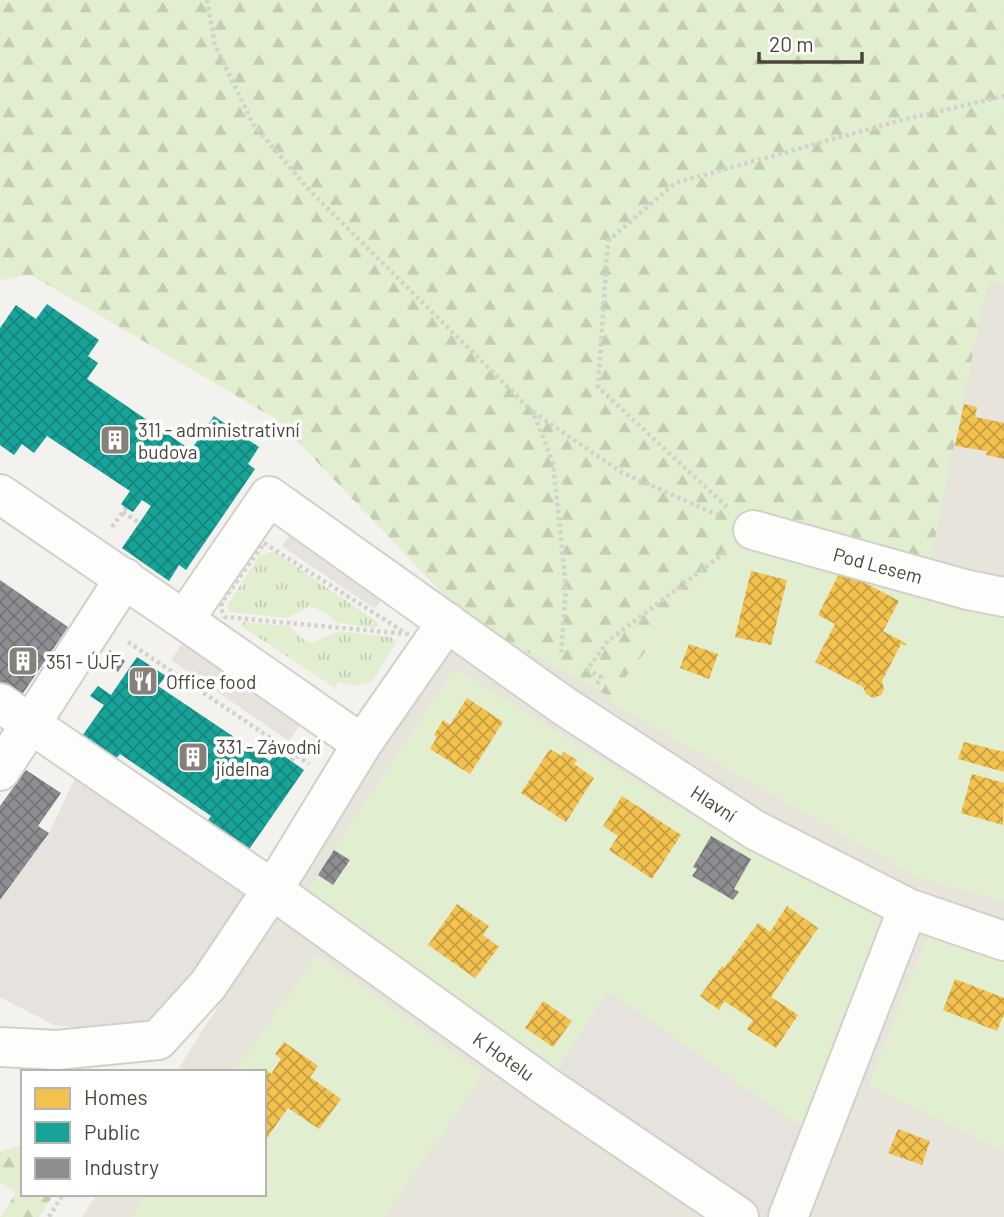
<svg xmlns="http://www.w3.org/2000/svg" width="1004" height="1217" font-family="Barlow,sans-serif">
<defs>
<pattern id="grass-tufts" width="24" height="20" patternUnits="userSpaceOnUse" patternTransform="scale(1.75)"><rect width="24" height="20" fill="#e1eecf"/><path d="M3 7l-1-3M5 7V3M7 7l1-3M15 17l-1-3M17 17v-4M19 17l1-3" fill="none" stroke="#c3cdb2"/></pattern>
<pattern id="forest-firs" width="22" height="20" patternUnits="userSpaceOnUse" patternTransform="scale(1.75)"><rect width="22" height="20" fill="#e1eecf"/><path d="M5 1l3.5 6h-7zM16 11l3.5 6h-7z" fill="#c3cdb2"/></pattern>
<pattern id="homes-cross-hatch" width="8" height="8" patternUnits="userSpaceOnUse" patternTransform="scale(1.75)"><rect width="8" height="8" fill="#f2c14e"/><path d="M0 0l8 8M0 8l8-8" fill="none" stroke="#c69e42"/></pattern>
<pattern id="public-cross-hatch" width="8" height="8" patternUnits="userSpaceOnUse" patternTransform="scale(1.75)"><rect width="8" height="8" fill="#17a398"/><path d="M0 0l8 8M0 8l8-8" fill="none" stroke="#17867d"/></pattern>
<pattern id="industry-cross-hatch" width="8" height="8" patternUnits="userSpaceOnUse" patternTransform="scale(1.75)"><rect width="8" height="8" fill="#8d8d92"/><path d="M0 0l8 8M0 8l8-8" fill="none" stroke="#757578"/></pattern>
</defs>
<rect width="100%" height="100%" fill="#f4f2ee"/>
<!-- residential -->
<path fill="#e7e4dc" d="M988,280l16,4v933h-922l15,-23h167v-122h-88l285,-444z"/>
<!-- grass -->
<path fill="url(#grass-tufts)" d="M273,551l103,70 2,4 -3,3 -38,-5 -13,-11 -9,-4 -7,-1 -21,11 -57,-6 -3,-6 32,-50z
M243,622l45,4 20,17c12,-1 20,-9 32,-12l51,6 5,5 -23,39 -19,5 -15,-4 -4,6 -94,-62z"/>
<!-- forest -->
<path fill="url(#forest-firs)" d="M0,0h1004v284l-16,-3 -58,281 -226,23 -40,43 -54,69 -143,-78 -190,-199 -246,-145 -31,5z
M23,1140v54h31l-15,23h-39l16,-24 -16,-11v-30l21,-7z"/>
<!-- garden -->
<path fill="#e1eecf" d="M753,548l251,56v298l-85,-24 -312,-177 57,-73 40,-43z
M455,668c142,87 281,182 433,251l-79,214 -200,-141 -52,78 -252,-176 13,-19 15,9 16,-23 -15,-11z
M928,934l76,25v192l-136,-66z
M317,954l167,120 -100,143h-253l16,-23h117v-122h-30z"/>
<!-- parking -->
<path fill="#e6e3df" d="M294,527l95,63 -14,19 -93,-63z
M184,641l118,81 -13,19 -118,-81z
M77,774l183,124 -109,123 -37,11 -60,-7 -54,-28v-97l49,-67z
M608,992l201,141 -31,84h-39l-192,-130z"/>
<!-- homes -->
<path fill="url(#homes-cross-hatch)" d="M964,404l13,3 -2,10 29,6v36l-18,-4 1,-4 -32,-5z
M841,570l58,31 -16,30 24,13 -1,2 -5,-2 -19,37 2,8 -3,6 -8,3 -7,-4 -3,-7 -48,-25 20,-38 -17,-9z
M751,571l36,9 -16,65 -36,-8z
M689,644l29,10 -9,25 -29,-11z
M467,698l36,24 -33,52 -40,-25 7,-12 -3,-2 9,-15 7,5z
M964,742l40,10v20l-46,-13z
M550,749l11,7 3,-4 13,8 -3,4 20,14 -28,44 -45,-29z
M972,774l32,9 -1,42 -42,-12z
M622,796l59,39 -29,44 -43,-29 9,-14 -15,-10z
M457,904l32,22 -6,9 16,12 -24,31 -47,-33z
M787,906l31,22 -47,69 27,18 -22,33 -29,-19 6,-9 -29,-19 -5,9 -19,-14 22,-30 2,2 34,-45 12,9z
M955,979l49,19v16l-7,17 -54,-21z
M543,1001l29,20 -19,26 -28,-19z
M284,1042l34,24 -8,11 31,22 -22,30 -31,-21 -24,34v-70h-3l2,-4 8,6 10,-15 -6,-5z
M898,1129l32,12 -8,24 -34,-12z"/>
<!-- public -->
<path fill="url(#public-cross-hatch)" d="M47,304l52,36 -11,16 10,7 -11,16 104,71 23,-34 45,31 -11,17 7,5 -69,101 -7,-5 -10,16 -47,-33 29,-42 -9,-6 -9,12 -7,-4 -5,-4 9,-13 -83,-55 -13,17 -12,-9 -8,11 -14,-10v-117l16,-23 20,14z
M137,657l29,19 -8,10 112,75 7,-10 27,19 -61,88 -37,-35 5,-7 -91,-62 -5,6 -35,-21 24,-34 -14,-9 8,-10 13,9z"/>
<!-- industry -->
<path fill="url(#industry-cross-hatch)" d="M0,580l68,47 -53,78 -15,-11z
M110,650l15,11 -7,11 -15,-11z
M26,770l35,23 -23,33 11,7 -49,67v-94z
M711,836l40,23 -17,30 5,3 -6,8 -41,-24 5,-7 -4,-2z
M334,850l16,10 -17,25 -15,-10z"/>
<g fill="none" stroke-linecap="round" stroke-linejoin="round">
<!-- minor casing -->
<g stroke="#d2d0cb" stroke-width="42">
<path id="minor" d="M0,494l184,126
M753,530l215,60 36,7
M0,703l253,173 294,211 192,130
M362,744l-178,-124 85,-124 295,210 191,124 153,78 96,33
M0,771l125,-193
M0,1047l57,3 101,-10 50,-55 79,-118 75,-123 85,-122
M788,1217l120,-309"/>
</g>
<!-- path -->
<path stroke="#d3d2cc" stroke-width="4.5" stroke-dasharray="3.5 3.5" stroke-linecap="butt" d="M207,0l8,45 38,79 57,67 223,221 20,51 13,124 -5,69
M533,412l88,60 99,44
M727,507l-129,-120 10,-146 67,-58 227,-63 102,-24
M123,512l16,11
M112,527l14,-19
M264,543l143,91 -182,-17 -4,-8 1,-7z
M128,642l181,122
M597,684l4,-7 -14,-7 21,-29 119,-90
M291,761l10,-14
M49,1217l14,-23"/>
<!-- minor -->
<use href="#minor" stroke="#fdfdfc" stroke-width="38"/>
</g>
<!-- icons -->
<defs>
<g id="building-square" transform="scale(1.575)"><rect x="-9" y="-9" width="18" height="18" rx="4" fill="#868178" stroke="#fff"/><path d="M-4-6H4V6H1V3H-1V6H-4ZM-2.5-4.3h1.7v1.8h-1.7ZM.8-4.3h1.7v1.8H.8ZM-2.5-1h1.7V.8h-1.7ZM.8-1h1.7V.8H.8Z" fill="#fff"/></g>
<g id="restaurant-square" transform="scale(1.575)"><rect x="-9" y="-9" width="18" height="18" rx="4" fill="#868178" stroke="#fff"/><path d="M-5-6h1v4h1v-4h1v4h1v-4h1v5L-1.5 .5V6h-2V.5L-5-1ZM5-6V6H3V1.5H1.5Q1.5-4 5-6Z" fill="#fff"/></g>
</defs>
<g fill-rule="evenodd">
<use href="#building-square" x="115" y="440"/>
<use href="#building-square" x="23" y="661"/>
<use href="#restaurant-square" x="143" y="681"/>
<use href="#building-square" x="193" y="757"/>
</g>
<g text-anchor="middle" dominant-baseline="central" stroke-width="7" stroke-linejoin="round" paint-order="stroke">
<!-- poi labels -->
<g font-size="19" fill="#4b4439" stroke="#fff" text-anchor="start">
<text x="138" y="429">311 - administrativní<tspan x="138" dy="22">budova</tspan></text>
<text x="46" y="661">351 - ÚJF</text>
<text x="166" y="681">Office food</text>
<text x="216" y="746">331 - Závodní<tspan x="216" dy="22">jídelna</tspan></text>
</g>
<!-- street labels -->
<g font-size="19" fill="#4b4439" stroke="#fff">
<text transform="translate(878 565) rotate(15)">Pod Lesem</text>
<text transform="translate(714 803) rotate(33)">Hlavní</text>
<text transform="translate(504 1056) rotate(35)">K Hotelu</text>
</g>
</g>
<!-- legend -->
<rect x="21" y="1070" width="245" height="126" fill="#ffffff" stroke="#b7b4b0" stroke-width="2"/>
<rect x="35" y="1088" width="35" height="21" fill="#f2c14e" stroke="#b7b4b0" stroke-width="2"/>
<text x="84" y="1105" font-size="21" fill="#4b4439">Homes</text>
<rect x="35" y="1122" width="35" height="21" fill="#17a398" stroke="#b7b4b0" stroke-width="2"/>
<text x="84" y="1140" font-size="21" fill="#4b4439">Public</text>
<rect x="35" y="1158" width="35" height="21" fill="#8d8d92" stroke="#b7b4b0" stroke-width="2"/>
<text x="84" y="1175" font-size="21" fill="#4b4439">Industry</text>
<!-- scale -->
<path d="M759 52v10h103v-10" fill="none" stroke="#4b4439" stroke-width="3.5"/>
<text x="769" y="52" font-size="21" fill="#4b4439" stroke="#ffffff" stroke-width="5" paint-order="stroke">20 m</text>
</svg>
